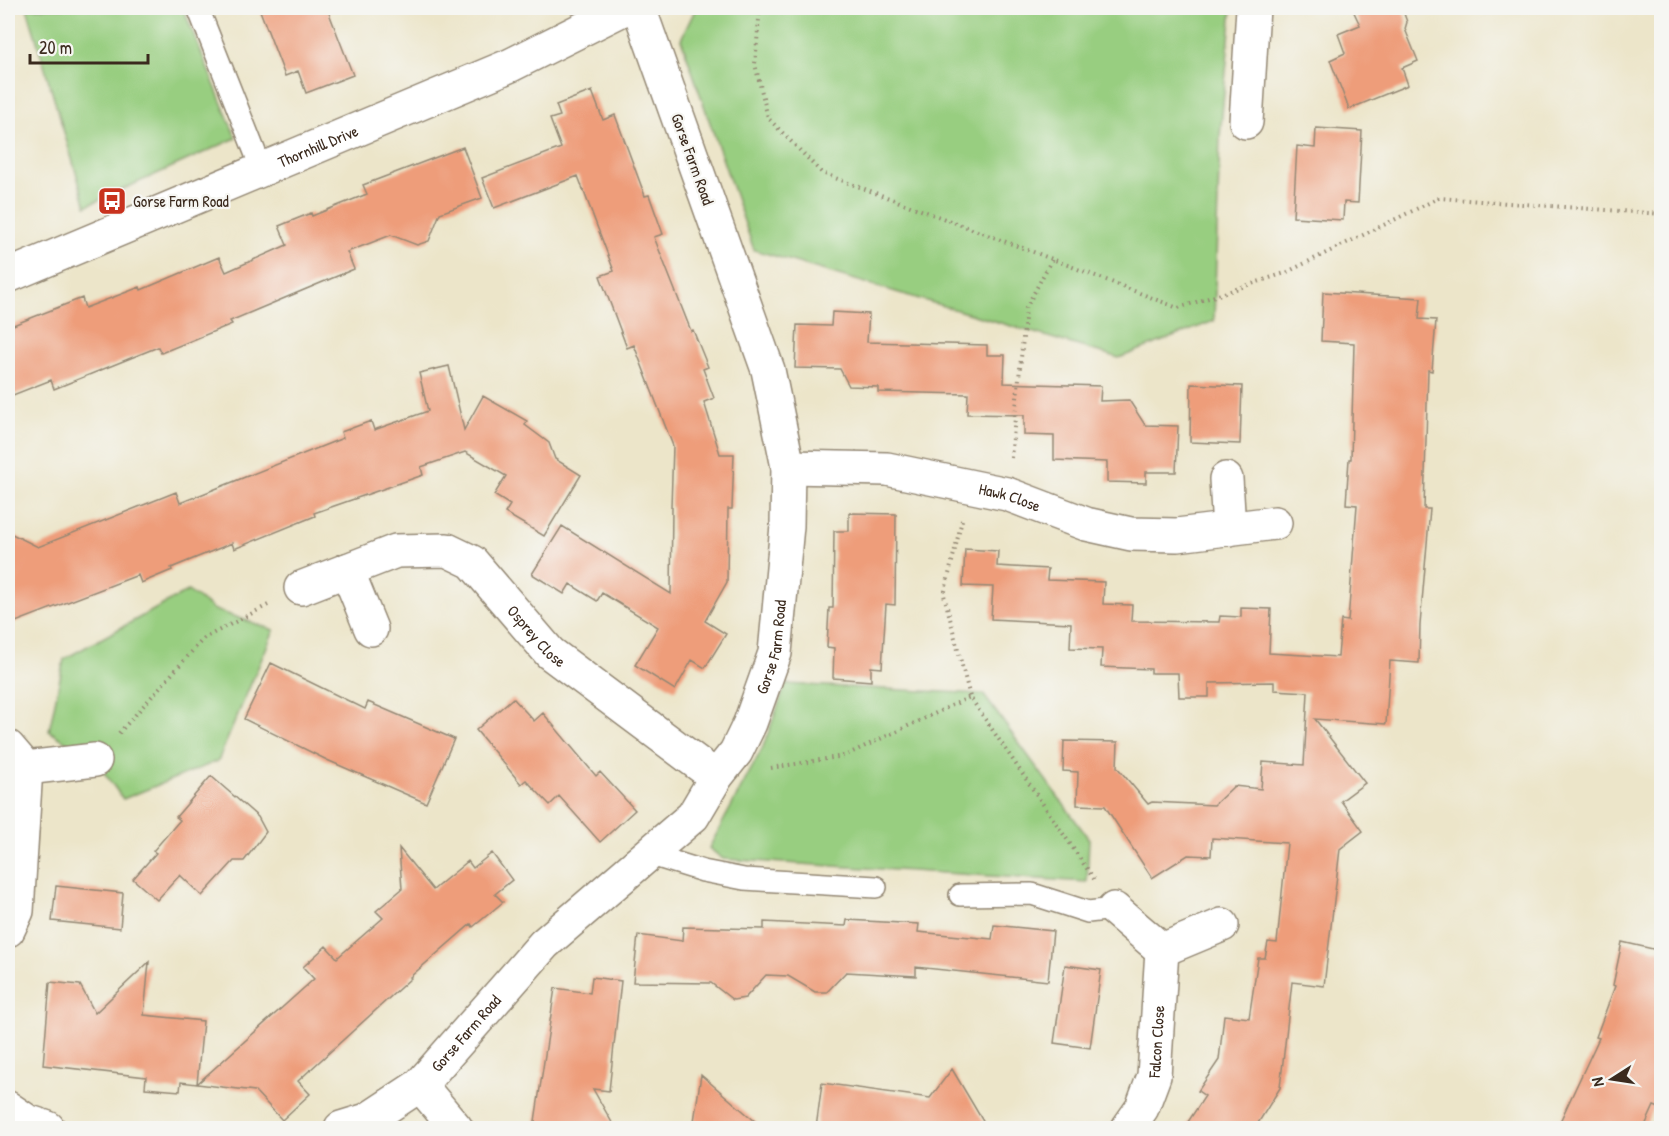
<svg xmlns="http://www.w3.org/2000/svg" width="1669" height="1136" font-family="'Patrick Hand',sans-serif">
<rect width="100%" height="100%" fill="#f6f6f2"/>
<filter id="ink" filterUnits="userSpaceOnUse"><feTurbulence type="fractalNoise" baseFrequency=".0167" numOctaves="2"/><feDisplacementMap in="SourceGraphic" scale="12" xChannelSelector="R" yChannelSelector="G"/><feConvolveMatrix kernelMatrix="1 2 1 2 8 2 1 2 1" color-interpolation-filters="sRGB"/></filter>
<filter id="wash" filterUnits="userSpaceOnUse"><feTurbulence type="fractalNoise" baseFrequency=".008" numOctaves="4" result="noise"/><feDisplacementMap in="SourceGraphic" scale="24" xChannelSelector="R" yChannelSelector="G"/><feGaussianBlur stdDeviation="1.35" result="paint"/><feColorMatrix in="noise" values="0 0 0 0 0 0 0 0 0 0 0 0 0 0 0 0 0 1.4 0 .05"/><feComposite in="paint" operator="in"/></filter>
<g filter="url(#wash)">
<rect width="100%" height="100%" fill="#ece5c9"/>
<!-- green -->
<path fill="#98ce80" stroke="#6a7c4f" stroke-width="1.5" d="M27,8h156l53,130 -150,68z
M696,8h536l-12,128 -6,185 -95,37 -365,-108 -73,-211z
M188,591l27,19 59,20 -56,131 -95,38 -28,-39 -46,-29 15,-72z
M786,684l197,10 106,145 -2,43 -364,-23 -14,-11 54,-101z"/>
<g id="blocks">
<!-- building -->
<path fill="#ee9d7a" d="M259,8h68l26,67 -47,18 -8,-22 -13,5z
M1352,8h50l5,14 -2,7 13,32 -16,7 6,17 -59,24 -19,-49 15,-7 -7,-19 22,-9z
M592,91l11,29 12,-5 30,81 4,-1 14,39 -9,3 37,94 2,-1 15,37 -5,2 11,29 -10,4 16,52h14l-2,55h-4l-1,73 -22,39 21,13 -21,34 -13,-8 -17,30 -40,-25 23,-38 -56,-34 -5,8 -27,-17 -6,10 -32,-20 30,-48 109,68 1,-87h-1l2,-61 -39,-101 -7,3 -27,-72 14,-5 -36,-95 -84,32 -12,-30 79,-30 -11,-29 10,-3 -4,-11z
M1316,128l46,3 -4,72 -14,-1 -1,18 -50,-3 4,-71 18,2z
M463,147l19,51 -42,15 -11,28 -12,4 -26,-10 -44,17 7,17 -124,52 2,3 -71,29 -3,-6 -104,42 -3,-9 -43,17v-70l74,-29 3,10 55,-21 1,3 78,-33 7,15 61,-27 -8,-19 32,-13 1,3 55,-22 -4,-9z
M1323,292l98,6 -2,21 17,1 -4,51 -4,-1 -4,139h6l-10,116 -1,38 -29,-2 -4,63 -71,-5 50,64 -24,18 22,30 -23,18 -16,137 -32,-4 -12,106 -25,40h-71l21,-32 -7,-5 21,-31 5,-45 25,3 9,-60h7l3,-16 9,1 10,-100 -75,-5 -1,18 -23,-1 -36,23 -47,-72 -28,-1 1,-33 -15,-1 1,-30 54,1 -1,25 31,37 4,-2 62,3 20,-19 27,3 2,-27 41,3 4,-73 -34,-2v-8l-65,1v14h-30l-1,-24h-27v-4l-50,-2 1,-18 -32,-1 1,-25 -80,-4 2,-32 -30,-1 2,-37 33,2 -1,15 51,3 -1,11 57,2 -1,22 29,1 -1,16 88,1 1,-6 21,1v-9l30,1 -2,44 69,4 3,-37 7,1 9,-116 -11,-1 3,-45h2l3,-116 -33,-2z
M832,312l37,2 -2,28 120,3v10h18l-1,28 97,3 -1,15 29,-1 16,25 33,1 -2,46h-30v11l-39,-1v-20l-53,-2v-24l-30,-1v-20l-57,-1 1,-20 -90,-2v-5l-29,-1 -9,-17 -45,-1 2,-43 34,1z
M449,366l15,64 19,-34 44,25 -2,4 24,18 6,16 26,16 -37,61 -39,-23 5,-8 -16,-10 12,-19 -41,-24 -44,15 2,8 -109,38 1,3 -81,33 -2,-6 -61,25 1,2 -31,13 -3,-8 -130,50v-93l30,15 138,-55 4,11 163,-65 -2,-6 30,-11 3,9 54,-19 -9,-38z
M1191,384l51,2 -2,58 -50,-2z
M849,513l47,1 -1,91 -9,-1 -4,64 -11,-1v14l-38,-3 1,-30 -7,-1 2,-39h4l1,-77h15z
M271,663l94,46 3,-7 86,37 -28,64 -99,-43 -83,-41z
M513,698l21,23 9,-8 53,63 4,-4 35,38 -35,32 -41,-46 -9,9 -24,-25 -5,4 -45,-54z
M211,776l47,41 8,15 -22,29h-10l-32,35 -22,-21 -23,25 -24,-21 23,-26 -3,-2 27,-31 -4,-3z
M399,848l34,42 35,-29 5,7 19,-15 20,27 -17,14 8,8 -30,25 -2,-3 -61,53 1,1 -113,103 12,13 -28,26 -27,-29 -58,-7 117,-105 -11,-12 23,-21 11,12 46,-40 -7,-7 26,-22z
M56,886l67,7 -3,35 -68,-7z
M847,920l72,4 -1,8 74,7 2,-14 59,6 -5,50 -132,-14v9l-70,-4 -19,20h-12l-27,-16 -22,-1 -21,23 -12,2 -22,-17 -78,-1 5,-47 44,6 1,-14 81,2v-7l82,4z
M1622,942l40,9v158l-8,-3 -10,22h-87l42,-90 -3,-1 19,-51 -2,-1z
M149,962l-5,53 59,6 -6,63 -16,-2 -1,9 -35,-3 1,-11 -103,-12 7,-83 30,3 15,28z
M1065,965l36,5 -11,78 -36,-5z
M592,977l29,4 -12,110 -16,-2 22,39h-81l21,-140 35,5z
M952,1069l35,59h-171l6,-45 108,15z
M701,1075l62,53h-70z"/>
</g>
</g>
<g filter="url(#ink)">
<use href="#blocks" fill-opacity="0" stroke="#948874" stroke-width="1.5"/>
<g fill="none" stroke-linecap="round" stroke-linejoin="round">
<!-- service casing -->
<g stroke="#948874" stroke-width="24">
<path id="service" d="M198,8l64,162
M648,854l55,17 41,8 132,8
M960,895l72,-1 56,18 26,-3"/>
</g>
<!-- minor casing -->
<g stroke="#948874" stroke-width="36">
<g id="minor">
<path d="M1246,122l7,-114"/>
<path id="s1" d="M8,276l503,-211 114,-57"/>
<path id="s2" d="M788,467l99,2 120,25 79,30 45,10 46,1 98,-12"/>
<path d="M1226,479l3,50"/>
<path d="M347,570l24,59"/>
<path id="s3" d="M301,588l95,-37 51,-1 25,12 78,91 166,124"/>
<path d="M8,747l18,21 69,-8"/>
<path d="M1114,909l48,41 60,-25"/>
<path d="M8,930l9,-19 9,-143"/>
<path d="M420,1085l36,43"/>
<path d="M8,1108l19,13 21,7"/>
<path id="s4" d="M341,1128l26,-8 53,-35 124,-141 149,-128 23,-39 20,-25 14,-29 25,-70 12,-127 1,-59 -20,-97 -129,-362"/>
<path id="s5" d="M1128,1128l14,-20 12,-32 8,-126"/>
</g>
</g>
<!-- path -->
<path stroke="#948874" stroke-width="4" stroke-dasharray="1.5 4.5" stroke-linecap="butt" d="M760,8l-5,56 13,54 54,55 230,86
M1011,458l15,-150 26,-49 126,49 107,-35 154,-75 223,16
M962,520l-18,75 26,102
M119,733l85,-95 64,-33
M771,768l73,-12 126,-59 124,182"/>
<!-- service -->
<use href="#service" stroke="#fff" stroke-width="21"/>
<!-- minor -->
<use href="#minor" stroke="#fff" stroke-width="33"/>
</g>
</g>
<!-- icons -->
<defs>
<g id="bus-square" transform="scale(1.5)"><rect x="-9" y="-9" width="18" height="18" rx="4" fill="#c8321e" stroke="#f6f6f2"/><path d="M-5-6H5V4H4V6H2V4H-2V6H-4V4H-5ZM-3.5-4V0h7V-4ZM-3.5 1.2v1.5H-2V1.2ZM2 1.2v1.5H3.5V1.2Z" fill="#fff"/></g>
</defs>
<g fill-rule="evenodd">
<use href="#bus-square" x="112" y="201"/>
</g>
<g text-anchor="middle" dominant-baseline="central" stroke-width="4.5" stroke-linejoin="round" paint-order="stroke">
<!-- street labels -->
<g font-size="16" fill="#3b2a1e" stroke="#f6f6f2">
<text stroke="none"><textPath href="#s1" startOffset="336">Thornhill Drive</textPath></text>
<text transform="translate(693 159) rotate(70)">Gorse Farm Road</text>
<text stroke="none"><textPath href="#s2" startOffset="225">Hawk Close</textPath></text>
<text stroke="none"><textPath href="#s3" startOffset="279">Osprey Close</textPath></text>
<text stroke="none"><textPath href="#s4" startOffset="664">Gorse Farm Road</textPath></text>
<text stroke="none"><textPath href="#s4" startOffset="160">Gorse Farm Road</textPath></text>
<text stroke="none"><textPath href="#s5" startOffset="93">Falcon Close</textPath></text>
</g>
<!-- poi labels -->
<g font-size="16" fill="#3b2a1e" stroke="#f6f6f2" text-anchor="start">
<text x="133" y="201">Gorse Farm Road</text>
</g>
</g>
<!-- margin -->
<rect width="1669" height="1136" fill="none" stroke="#f6f6f2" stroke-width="30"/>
<!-- north arrow -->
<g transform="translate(1612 1079) rotate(258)" stroke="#f6f6f2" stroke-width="4.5" paint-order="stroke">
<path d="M0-4.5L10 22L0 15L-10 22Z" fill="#3b2a1e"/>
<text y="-9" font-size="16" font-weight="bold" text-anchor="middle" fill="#3b2a1e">N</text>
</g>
<!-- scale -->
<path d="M30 54v9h118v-9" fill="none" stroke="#3b2a1e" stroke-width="3"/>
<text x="39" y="54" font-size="18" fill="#3b2a1e" stroke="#f6f6f2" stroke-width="4.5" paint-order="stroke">20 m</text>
</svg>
